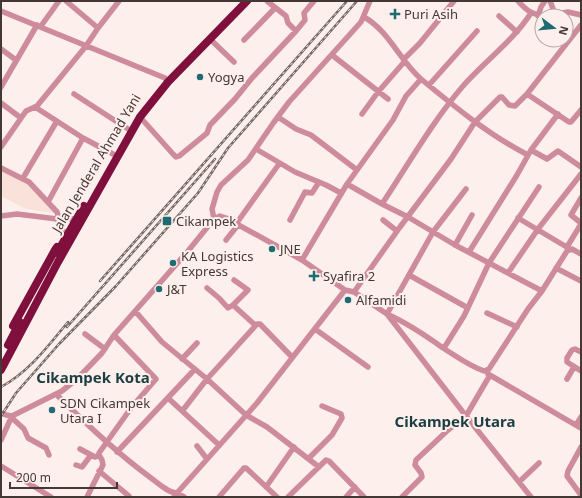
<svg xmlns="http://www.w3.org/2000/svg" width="582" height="498" font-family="'Noto Sans',sans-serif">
<rect width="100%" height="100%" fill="#fdf0ec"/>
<!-- built -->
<path fill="#fae2db" d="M1,170l15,7 12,8 26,28 -28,-4 -25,-13z"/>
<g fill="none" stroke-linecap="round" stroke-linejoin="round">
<!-- minor -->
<path stroke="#cd8b9c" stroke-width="5.5" d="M66,1l32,27
M267,1l19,15 2,7 8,8
M518,1c7,8 13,13 24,15
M550,1l5,13
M1,11l164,67 3,4
M499,16l18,16
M538,16l3,-9 4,-6
M546,16l22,-4 13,3
M364,17c25,14 36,44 57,62 34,28 68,56 107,76
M41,26l18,-25
M210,39l24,23
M244,40l31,-32
M1,49l15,11
M332,55l56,44
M404,59l16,-16 34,-42
M429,85l48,-54
M1,87l36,-62
M74,94l54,35
M527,94l42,28h2l10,-12
M1,103l20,15
M35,107l48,31 30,16
M362,114l16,-22 27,-31
M140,117l33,37 3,3 3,-1 28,-23 3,-8 25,-26 17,-21 44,-47 9,-11 -1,-7 10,-12
M278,117l18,12 15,6 46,35
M1,147l25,-36 11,-5 49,-60 12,-18 21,-27
M256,149l39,23 31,13 15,8
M531,150l16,9 11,-8 23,16
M1,168l28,14 28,30 1,3 -1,4 9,17
M23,178l34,-57
M347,184l35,20 26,13 47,28 87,46
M466,189l-33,43 -46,82c20,9 38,21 56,34 13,8 26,18 41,23l5,-2 39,-60 14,-18 25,-40 5,-2 9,5
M581,198l-10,17 10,8
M48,202l35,-64
M382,204c26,-39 50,-82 81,-118 22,-25 50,-45 68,-73
M1,216l16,-2 40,5h19
M518,218l52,31
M214,219l-2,-10 5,-17 4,-7 27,-25 26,-38 15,-20 72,-80 9,-21
M290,220l15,-28 7,1 7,-11
M383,220l14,11
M236,224l43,-60
M226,240l12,-15
M455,245l17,-30
M567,247l14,-23
M469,252l48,-77 14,-25 27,-36
M302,260l45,-76 46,-64 13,-24 15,-17
M556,268l25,13
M508,273l30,-44 43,-55
M409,275l59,33
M234,280l14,10 -15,15 22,20
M207,288l12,10 9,10 5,-3
M354,292l46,-65 51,-68 24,-37 25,-25h2l7,8 6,1 12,-12 54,-69
M135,311l27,31 45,37 39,36 21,12 52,40
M487,313l30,14
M315,329l53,38
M85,334l20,15
M444,348l20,-32 25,-53 50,-76
M581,352l-6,-3 -3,1 -5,8v4l14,9
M182,359l15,-16
M488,374l93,54
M567,379l7,-12
M56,394c30,30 61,59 95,84 7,5 17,15 26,15l80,-90 88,-113
M168,398l51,47
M183,410l24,-31 50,-55h3l32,33
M1,413l5,2 6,1 50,-25 16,-13 24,-25 12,-18 74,-84 26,-32 6,-3 6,2 76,42 43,30 9,2 33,22 79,102 65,81
M12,418l12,11 4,9 18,10 3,7
M576,425l5,-8
M1,440l11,-24
M197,446l10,13
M581,447l-13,24 -1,5 14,19
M80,449l15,8 4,-2
M117,452l78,-83
M309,458l23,-23 10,-17 -1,-4 -19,-8
M76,465l6,2 9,-12
M1,466l50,31
M99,471l30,25
M519,482l20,-19
M266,487l28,-40
M87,497l16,-32 -1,-5 -3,-5v-2l32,-45 25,-29 -42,-44
M174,497l3,-4 7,4
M219,497l25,-29h2l31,29
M288,497l38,-37 3,1 35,36
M346,497l9,-10
M402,497l20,-20 -1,-4 -6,-8 1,-5 32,-30 18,-14 24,-41"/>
<!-- highway -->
<path stroke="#7f103e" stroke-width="8" d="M57,253l27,-47
M13,326l42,-76 2,-3
M8,345l12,-23
M1,370l57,-108 82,-145 28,-35 79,-81"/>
<!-- rail casing -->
<g stroke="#746865" stroke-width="2.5">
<path id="rail" d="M100,281l247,-280
M67,327l148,-168
M1,387c28,-15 47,-41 67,-65
M1,416l15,-23 43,-49 57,-58 82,-93 30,-45 129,-147"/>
</g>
<!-- rail -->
<use href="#rail" stroke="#fdf0ec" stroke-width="1" stroke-dasharray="3" stroke-linecap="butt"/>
</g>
<!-- markers -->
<g fill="#1f6b73" stroke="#fdf0ec" stroke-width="1.5">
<path d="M393 8h4v4h4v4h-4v4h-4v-4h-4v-4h4z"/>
<circle cx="200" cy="77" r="4"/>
<rect x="162" y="216" width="10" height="10" rx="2"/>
<circle cx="272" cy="249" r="4"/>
<circle cx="173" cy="263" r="4"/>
<path d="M312 270h4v4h4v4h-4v4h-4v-4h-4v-4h4z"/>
<circle cx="159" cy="289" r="4"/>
<circle cx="348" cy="300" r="4"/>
<circle cx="52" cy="410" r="4"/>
</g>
<g text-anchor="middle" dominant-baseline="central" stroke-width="4" stroke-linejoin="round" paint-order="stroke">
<!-- poi labels -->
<g font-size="13" fill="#443835" stroke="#fdf0ec" text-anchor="start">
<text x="404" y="14">Puri Asih</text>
<text x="208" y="77">Yogya</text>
<text x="176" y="221">Cikampek</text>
<text x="280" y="249">JNE</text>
<text x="181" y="256">KA Logistics<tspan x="181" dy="15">Express</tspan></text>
<text x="323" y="276">Syafira 2</text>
<text x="167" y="289">J&amp;T</text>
<text x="356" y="300">Alfamidi</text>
<text x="60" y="403">SDN Cikampek<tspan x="60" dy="15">Utara I</tspan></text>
</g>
<!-- street labels -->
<g font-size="13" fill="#443835" stroke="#fdf0ec">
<text transform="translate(96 163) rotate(-59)">Jalan Jenderal Ahmad Yani</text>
</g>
<!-- quarter labels -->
<g font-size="15" font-weight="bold" fill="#1c3e42" stroke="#fdf0ec">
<text x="93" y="377">Cikampek Kota</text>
<text x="455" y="421">Cikampek Utara</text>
</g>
</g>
<!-- border -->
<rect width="582" height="498" fill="none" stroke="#443835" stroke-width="4"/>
<!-- north arrow -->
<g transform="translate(554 28) rotate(106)"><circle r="19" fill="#fdf0ec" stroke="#b3a6a3"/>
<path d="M0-3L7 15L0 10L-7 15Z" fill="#1f6b73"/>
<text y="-6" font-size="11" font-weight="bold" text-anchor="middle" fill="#443835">N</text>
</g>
<!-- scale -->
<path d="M10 482v6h107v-6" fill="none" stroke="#443835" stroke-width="2"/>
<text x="16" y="482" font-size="12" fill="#443835" stroke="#fdf0ec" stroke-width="3" paint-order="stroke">200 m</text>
</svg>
